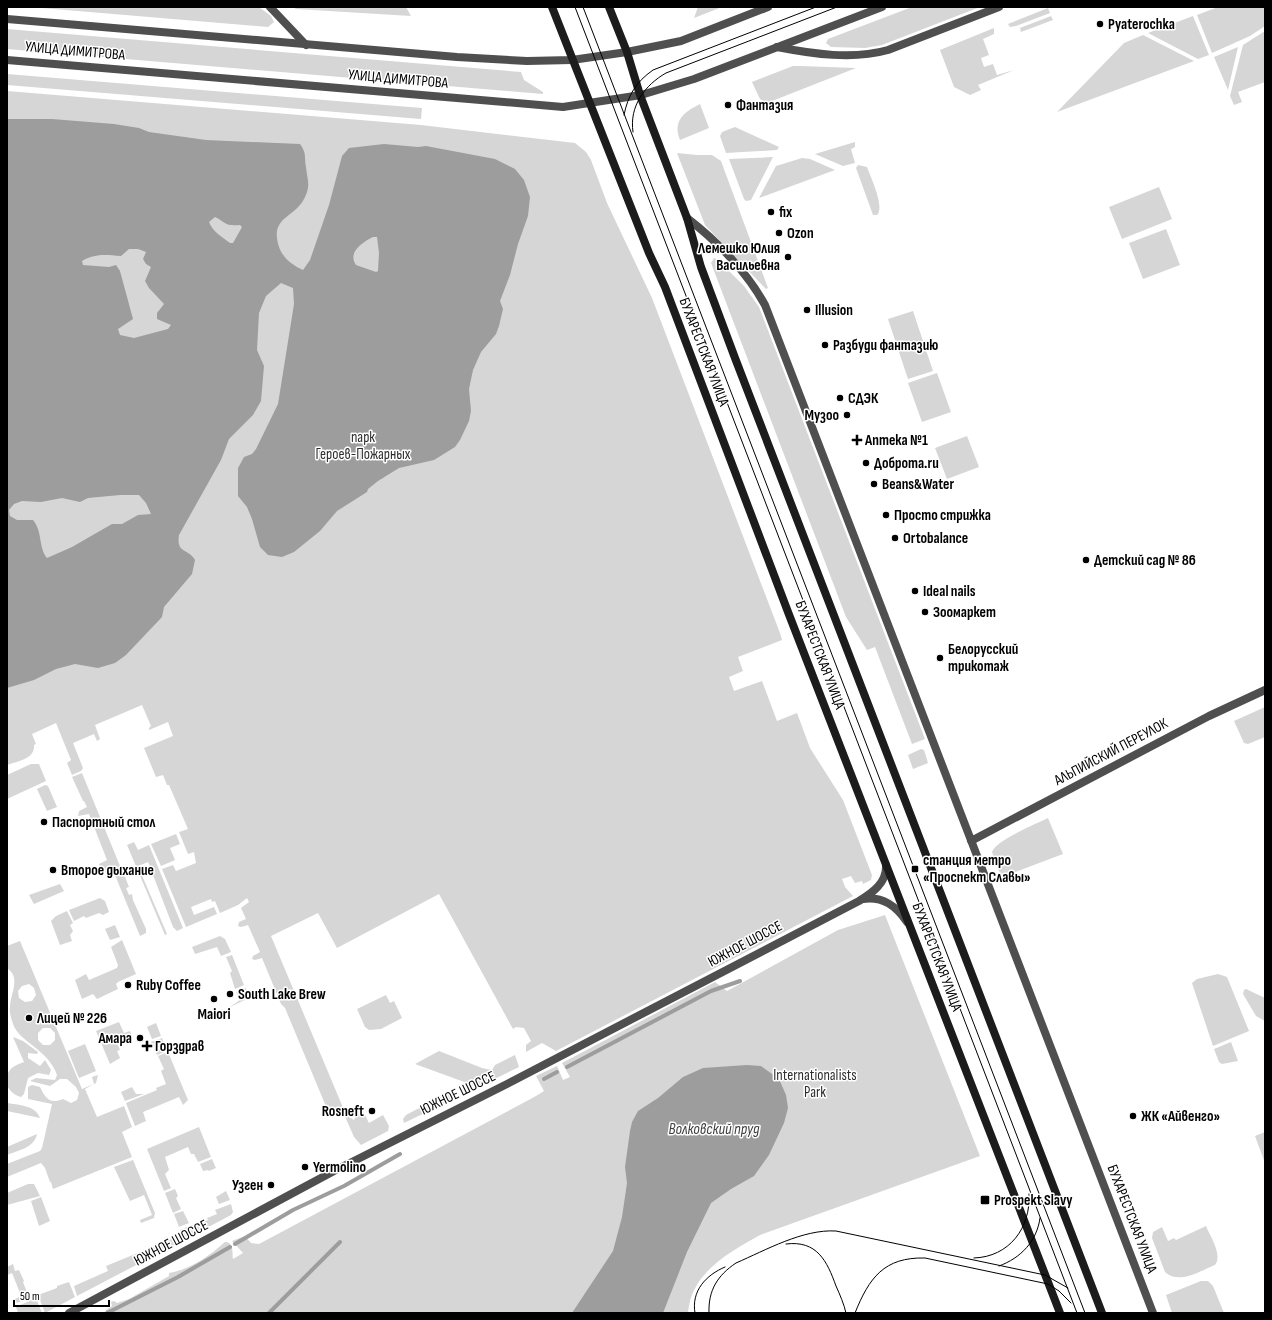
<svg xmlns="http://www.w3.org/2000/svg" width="1272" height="1320" font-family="'Sofia Sans Condensed',sans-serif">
<rect width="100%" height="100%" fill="#fff"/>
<!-- green -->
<path fill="#d6d6d6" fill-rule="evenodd" d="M30,7h229l12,9 3,6 -6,5z
M293,7h113l5,9 -115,-7z
M698,7h24l-28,11z
M912,7h68l-98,38 -17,3 -34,-1 -5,-4 2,-4z
M1218,7h47v19l-15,10 -38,17 -15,-38z
M1048,8l2,5 -34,13 -6,1 -2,-3z
M1051,16l2,4 -32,12 -1,-4z
M1193,16l16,39 -11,4 -50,-26z
M994,28v6l-11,5 6,16 -8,3 3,9 9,-3 4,11 17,-5 -36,15 3,5 -11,5 -16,-8 -14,-37z
M7,29l514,43 3,8 19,12v2l-536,-45z
M1265,31v51l-27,10 4,10 -8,3 -4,-9 13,-51z
M1143,35l51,26 -137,51 67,-69z
M1238,47l-10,43 -14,-33z
M793,66h7l56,2 -89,35 -7,-4 -8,-17z
M7,74l415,34 -1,11 -414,-34z
M7,91l414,34 154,18 11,9 5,8 16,43 45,95 128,335 2,7 -44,17 5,14 -14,6 5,14 28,-10 15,40 20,-8 13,35 33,52 29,75 -1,5 -8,4 -1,-3 -7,2 -4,-7 -9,3 3,8 8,9 -297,155 -14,-8 -16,9v-7l5,-4 -7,-13 -8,-1 -3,2 -74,-135 -102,54 -19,-35 -47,23 73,174 -14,6 -45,-108 -4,-4 -19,-46 -7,2 -3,-1 1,-3 7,-4 -12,-27 -7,2 -3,-1 1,-4 7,-3 -5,-11 8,-6 -2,-4 -9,7 -18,8 -5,-12 -3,1 -1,-3 -20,8 3,8 20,-8 3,7 -31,13 -24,-58 11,-4 3,6 20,-8 -2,-11 -6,2 -9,-22 9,-3 -19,-44h-2l-4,-10 -7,2 -12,-29 29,-12 -5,-14 -19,8v-2l2,-2 -9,-21 -47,20 5,14 -3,2 -3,-7 -21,9 10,25 -2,3 -9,4 -5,-12 4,-3 -15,-37 -24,11 4,10 -2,1c1,14 -16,16 -27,20z
M700,104l9,24 -29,12c-8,-19 4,-28 20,-36z
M735,127l44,20 -2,3 -51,3 -6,-17 2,-4z
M855,142v5l-4,2 4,14 -12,3 -28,-12z
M677,153l20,2h15l9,6 47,127 -2,1 -61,-64z
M773,157l-22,43 -5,1 -2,-2 -15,-40z
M802,158l8,1 25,11 -76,28 17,-32z
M858,165l9,2c4,11 18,40 10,48h-4l-17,-47z
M1159,187l13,32 -50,20 -13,-32z
M1166,229l14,36 -37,14 -14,-36z
M714,258l4,2 26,26 15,21 166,432 -13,5 -37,-97 -8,3 -21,-33 -135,-354z
M913,311l20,60 -25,8 -20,-60z
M937,373l14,39 -29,10 -14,-39z
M967,436l12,31 -32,12 -12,-31z
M1265,707v30l-17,7 -4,-1 -10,-22z
M921,749l3,1 4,13 -15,6 -5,-14z
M31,764h8l7,17 -39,18v-24z
M82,773l38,93 -1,1 3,3 -8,3 -1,-2 -6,2 -6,-2 -2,-7 8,-4 -18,-46 -11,2 1,-5 8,-4 -3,-6h-1l-11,-24z
M45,785l3,1 9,21 -10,4 -10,-22z
M1048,818l15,36 -58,22 -3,3 -10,-27c4,-12 44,-28 56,-34z
M176,834l4,10 -10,4 5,12 -14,6 -10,-22z
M134,842l4,8 11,-5 34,83 -6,3 -4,-4 -25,-65 -10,4 29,68 -2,1 -38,-90z
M123,872l6,15 -3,1 3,7 3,-1 1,6 13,29v4l-6,3 -25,-61z
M60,884l4,7 -30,13 -5,-9z
M100,898l5,3 4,11 -6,3 -4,-2 -13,5 -2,-2 -10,5 -5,-11z
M67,911l6,12 -3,2 3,6 -3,4 2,6 -12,4 -9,-24 5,-5z
M885,915l95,241 -220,79c-32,18 -69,38 -72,78l-583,-1 1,-2 6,-4 -1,-4 3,-1 3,2 12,-4 40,-23v-3c22,-4 39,-16 56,-31 9,0 7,10 8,17l10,-6 -11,-12 13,-5 6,7 8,1 277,-148 8,-5 -8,-15 21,-10 6,14 7,-3 -8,-14 153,-81 12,9 111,-61z
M115,925l5,12 -10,3 -5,-11z
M220,936l5,3 6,13 -10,4 -4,-9 -22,7 -3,-7z
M122,940l14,34 -18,8 -2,2 2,5 -21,10 -4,-5 -11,5 -7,-19 11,-6 3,6 28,-12 1,-3 -7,-18z
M20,941l62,148 12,-5 -2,-7 6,-2 -2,8 -11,6 12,28 27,-11 8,21 -10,5 10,25 -79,32 -2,-7h-1l-5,-14 -4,-5 -34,14v-13l33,-13 2,-3 10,-44 -24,-5v-12l4,-2 8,2c5,10 9,18 23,12l8,4 6,-3 2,-7 -3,-6 -9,-8h-7l-10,7 -20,-5 6,-3 19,2 2,-5c-9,-26 -38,-33 -44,-51 -2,-6 -4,-12 -3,-18 1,-14 11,-28 -3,-38v-22zM29,984l5,4 2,7 -4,6 -7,1 -6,-4 -1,-7 4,-5zM43,1028h7l5,5v7l-5,5h-7l-5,-5v-7z
M232,955l12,30 -9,4 -5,-16 2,-2 -6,-14z
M1218,974l9,3 22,54 -36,15 -21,-63 5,-4z
M246,988l2,7 -1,4 -17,8 10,-7 -4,-8z
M1246,989l19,9v23l-9,-5 -13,-22 1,-4z
M386,995l4,8 4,-2 8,17 -21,11 -12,1 -4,-3 -8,-18z
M119,1022l5,11 6,-2 2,4 -14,5 1,2 -2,1 3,7 -3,1 3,7 -10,6 -14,-33z
M156,1023l5,13 -9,3 -5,-12z
M13,1037l10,4 15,11 -1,2 -9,-1v5l12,8 5,-6 6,10 -2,5 -11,-2 -10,5 -4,16 -3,3c-12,-3 -20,-16 -11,-27 3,-4 9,-6 14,-8z
M162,1038l5,13 -10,4 -6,-13z
M1231,1042l7,19 -16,3 -3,-2 -5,-13z
M85,1044l11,27 -17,7 -11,-27z
M439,1051l43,17 10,2 3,-5 20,-10 4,12 -41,20 -63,-23z
M168,1052l20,48 -5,5 -4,-8 -36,15 3,9 -11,5 -9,-23 31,-13 -1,-2 10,-4 -5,-13 3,-2 -6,-13z
M132,1087l4,7h8l-19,7 -4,-9z
M449,1094l7,4 -52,25 -1,-4 3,-4 38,-20z
M7,1103c11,2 29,2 33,15l-33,-7z
M361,1107l8,16 14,-8 6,11 -1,5 -27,14 -7,-8 -11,-25 3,-2 3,7 5,3 2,-4 -2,-6z
M199,1127l12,30 -13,5 -4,-8h-3l-3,-7 -23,10 4,13 -4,4 6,14 -7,3 -17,-42z
M1265,1132v31l-10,-27z
M37,1134c-3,14 -18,16 -30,21v-8z
M212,1159l4,9 -7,3 -1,-1 -5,1 -3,-7z
M133,1160l22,53 -1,5 -13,5 -1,-3 12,-5 -8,-20 -14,6 -16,-34z
M28,1184h6l6,12 -33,9v-12z
M175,1189l3,7 -2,2 5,11 -8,4 -8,-20z
M226,1191l4,9 -11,4 -3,-7z
M41,1197l9,24 -11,5 -8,-25z
M231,1204l2,8 -2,3 -47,25 -4,-10 17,-7 1,1 10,-4 -1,-2 10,-4 -2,-4z
M183,1211l6,12 -10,4 -5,-13z
M1206,1226c4,10 17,29 9,39 -15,6 -36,20 -50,7l-13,-34 1,-6 9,-5 6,14 6,-3 2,2z
M179,1236l3,5 -105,55 -3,-10 34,-15 -2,-5z
M13,1264l2,7 4,-1 5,11 -1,1 5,13 -3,1 1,3 -9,4 -2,-4 6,-3 -1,-3 -8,-20 -5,2v-8z
M1201,1281h7l5,5 11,27h-52l-6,-18z
M69,1282l6,15 -30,16 -7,-18 19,-7v-2z
M36,1298l6,15h-24l-2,-6z"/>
<!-- water -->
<path fill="#9d9d9d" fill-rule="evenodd" d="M7,119h45l62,5 25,4 10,4 57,8 94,4c7,9 4,14 6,23 1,12 5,18 -1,30 -10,22 -36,19 -26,50 4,11 13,18 24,23l7,-10 19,-55 13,-49 7,-8 35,-4 34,3 8,-1 69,13 20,10 9,11 6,17 -2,19 -10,28 -8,31 -10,26 3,8 -4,17 -3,8 -15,18 -8,18 -4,19 2,22 -2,10 -9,19 -5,7 -21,13 -35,8 -21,13 -10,8 -1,3 -30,19 -17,20 -26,21 -12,5 -14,-2 -8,-8 -8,-28 -5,-12 -9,-11v-28l6,-11 8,-3 4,-5 22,-45 16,-100 -1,-16 -12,-5 -15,13 -7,17 -2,37 7,16 -3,35 -8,14 -24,24 -8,21 -42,75c-3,19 9,13 16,25l-3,14 -28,33 -2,10 -36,38 -11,8 -17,5 -23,-4 -19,5 -22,11 -27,8zM215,217c12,6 9,9 25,8l2,2 -9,16h-3c-8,-6 -17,-11 -21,-21zM373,237h4l2,16 -1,18 -2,1 -20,-7c-9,-13 7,-23 17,-28zM129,249h9l8,3 -3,7 3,5 5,3 -6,14 4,7 15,16 -7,9v6l14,6 -3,4 -34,9 -14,-3 -2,-6 15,-10 -13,-48 -4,-6 -7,2 -26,-2 -1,-4c14,-8 24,-6 39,-5zM120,495h19l7,8 5,11 -13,1 -16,9h-10l-40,23 -25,11c-9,-11 -4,-26 -14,-38h-16l-7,-4 -1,-6 5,-6 8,-3 19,1 21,-4 18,4 8,-4z
M747,1065l14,1 18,13 7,16 2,13 -4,15 -15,32 -15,21 -23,13 -20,14 -24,49 -24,61h-91l41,-62 9,-34 5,-34 -2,-16 5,-36 2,-9 6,-11 20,-13 25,-21 20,-9z"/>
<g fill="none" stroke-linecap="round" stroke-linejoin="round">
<!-- stream -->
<path stroke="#9d9d9d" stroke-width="4" d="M567,1067l144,-76 29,-10
M544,1079l13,-7
M235,1244l58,-34 51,-24 56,-32
M107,1313l71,-36 52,-30
M269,1313l71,-71"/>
<!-- minor -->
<path stroke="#4f4f4f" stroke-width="8" d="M270,7l36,38
M777,47c36,7 76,13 111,3l111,-43
M687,218c30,23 60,54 78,87l388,1008
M971,841l238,-125 56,-26
M863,899c20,-3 33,7 44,23
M69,1313l265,-142 173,-87 352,-183c13,-8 28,-18 27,-36"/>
<!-- tertiary -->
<path stroke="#4f4f4f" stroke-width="8" d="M7,19l450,38 70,4 45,-1 55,-8 54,-11 87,-34
M7,60l556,47 78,-12 53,-16 188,-72"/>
<!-- secondary -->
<path stroke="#1c1c1c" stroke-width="8" d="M552,7l97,246 16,34 123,325 272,701
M609,7l18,45 13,43 47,123 14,49 34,91 367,955"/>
<!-- tram -->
<path stroke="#000" stroke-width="1" d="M575,7l502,1306
M583,7l502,1306
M624,115c4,-20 12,-33 29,-45l163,-63
M633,132c-4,-26 12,-47 33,-59l171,-66
M786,1244c31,-4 41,17 50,42 4,9 8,18 10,27
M974,1258c35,-1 57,-30 55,-64
M999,1266c22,-8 38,-25 41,-48
M695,1313c-4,-22 11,-38 30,-46
M709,1313c-1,-23 9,-38 27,-50 30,-13 67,-34 100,-32l209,44 23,13
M855,1313c14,-35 29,-56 70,-55l123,26 11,7 12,12"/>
</g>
<!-- markers -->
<g fill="#000" stroke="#fff" stroke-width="1.5">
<circle cx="1100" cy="24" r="4"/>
<circle cx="728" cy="105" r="4"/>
<circle cx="771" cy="212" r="4"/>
<circle cx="779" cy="233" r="4"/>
<circle cx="788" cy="257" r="4"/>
<circle cx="807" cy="310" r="4"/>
<circle cx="825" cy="345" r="4"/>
<circle cx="840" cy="398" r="4"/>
<circle cx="847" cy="415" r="4"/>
<path d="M855 434h4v4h4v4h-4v4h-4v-4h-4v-4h4z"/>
<circle cx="866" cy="463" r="4"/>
<circle cx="874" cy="484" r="4"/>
<circle cx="886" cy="515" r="4"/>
<circle cx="895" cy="538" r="4"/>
<circle cx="1086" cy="560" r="4"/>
<circle cx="915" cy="591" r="4"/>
<circle cx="925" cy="612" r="4"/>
<circle cx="940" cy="658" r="4"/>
<circle cx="44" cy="822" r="4"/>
<rect x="911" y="865" width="8" height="8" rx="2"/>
<circle cx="53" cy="870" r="4"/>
<circle cx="128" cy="985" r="4"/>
<circle cx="230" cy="994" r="4"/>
<circle cx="214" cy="999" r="4"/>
<circle cx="29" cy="1018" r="4"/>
<circle cx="140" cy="1038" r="4"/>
<path d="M145 1040h4v4h4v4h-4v4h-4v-4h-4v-4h4z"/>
<circle cx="372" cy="1111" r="4"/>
<circle cx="1133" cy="1116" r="4"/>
<circle cx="305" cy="1167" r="4"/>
<circle cx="271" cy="1185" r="4"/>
<rect x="980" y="1195" width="10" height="10" rx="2"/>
</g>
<g text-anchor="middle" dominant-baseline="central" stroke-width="3" stroke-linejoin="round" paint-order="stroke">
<!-- poi labels -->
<g font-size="15" font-weight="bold" fill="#000" stroke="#fff" text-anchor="start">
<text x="1108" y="24">Pyaterochka</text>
<text x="736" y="105">Фантазия</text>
<text x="779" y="212">fix</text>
<text x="787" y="233">Ozon</text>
<text x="780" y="248" text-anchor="end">Лемешко Юлия<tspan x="780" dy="17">Васильевна</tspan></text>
<text x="815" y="310">Illusion</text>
<text x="833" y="345">Разбуди фантазию</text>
<text x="848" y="398">СДЭК</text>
<text x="839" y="415" text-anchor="end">Музоо</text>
<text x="865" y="440">Аптека №1</text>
<text x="874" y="463">Доброта.ru</text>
<text x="882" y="484">Beans&amp;Water</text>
<text x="894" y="515">Просто стрижка</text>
<text x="903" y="538">Ortobalance</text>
<text x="1094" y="560">Детский сад № 86</text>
<text x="923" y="591">Ideal nails</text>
<text x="933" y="612">Зоомаркет</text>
<text x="948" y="649">Белорусский<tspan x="948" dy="17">трикотаж</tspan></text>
<text x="52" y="822">Паспортный стол</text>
<text x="923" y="860">станция метро<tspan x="923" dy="17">«Проспект Славы»</tspan></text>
<text x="61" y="870">Второе дыхание</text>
<text x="136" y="985">Ruby Coffee</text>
<text x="238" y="994">South Lake Brew</text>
<text x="214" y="1014" text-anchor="middle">Maiori</text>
<text x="37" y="1018">Лицей № 226</text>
<text x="132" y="1038" text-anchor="end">Амара</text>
<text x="155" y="1046">Горздрав</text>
<text x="364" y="1111" text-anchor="end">Rosneft</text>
<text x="1141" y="1116">ЖК «Айвенго»</text>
<text x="313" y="1167">Yermolino</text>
<text x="263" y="1185" text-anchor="end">Узген</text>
<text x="994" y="1200">Prospekt Slavy</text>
</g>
<!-- street labels -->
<g font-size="15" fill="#000" stroke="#fff">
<text transform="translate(75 51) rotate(5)">УЛИЦА ДИМИТРОВА</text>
<text transform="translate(398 79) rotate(5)">УЛИЦА ДИМИТРОВА</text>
<text transform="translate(704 352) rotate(69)">БУХАРЕСТСКАЯ УЛИЦА</text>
<text transform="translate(820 655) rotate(69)">БУХАРЕСТСКАЯ УЛИЦА</text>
<text transform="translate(1111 752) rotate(-28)">АЛЬПИЙСКИЙ ПЕРЕУЛОК</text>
<text transform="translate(745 944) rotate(-28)">ЮЖНОЕ ШОССЕ</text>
<text transform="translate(937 957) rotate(69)">БУХАРЕСТСКАЯ УЛИЦА</text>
<text transform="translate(458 1093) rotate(-26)">ЮЖНОЕ ШОССЕ</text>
<text transform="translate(1132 1219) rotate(69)">БУХАРЕСТСКАЯ УЛИЦА</text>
<text transform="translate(171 1243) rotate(-28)">ЮЖНОЕ ШОССЕ</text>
</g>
<!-- park labels -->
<g font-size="15" fill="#2d2d2d" stroke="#fff">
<text x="363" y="437">парк<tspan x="363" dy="17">Героев-Пожарных</tspan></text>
<text x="815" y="1075">Internationalists<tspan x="815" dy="17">Park</tspan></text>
</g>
<!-- water labels -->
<g font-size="16" font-style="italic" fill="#3e3e3e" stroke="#fff">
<text x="714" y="1129">Волковский пруд</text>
</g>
</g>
<!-- border -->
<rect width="1272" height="1320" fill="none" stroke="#000000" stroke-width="16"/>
<!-- scale -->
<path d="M14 1300v6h95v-6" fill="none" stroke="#000000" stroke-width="2"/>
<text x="20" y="1300" font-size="12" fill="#000000" stroke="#ffffff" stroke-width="3" paint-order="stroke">50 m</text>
</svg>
